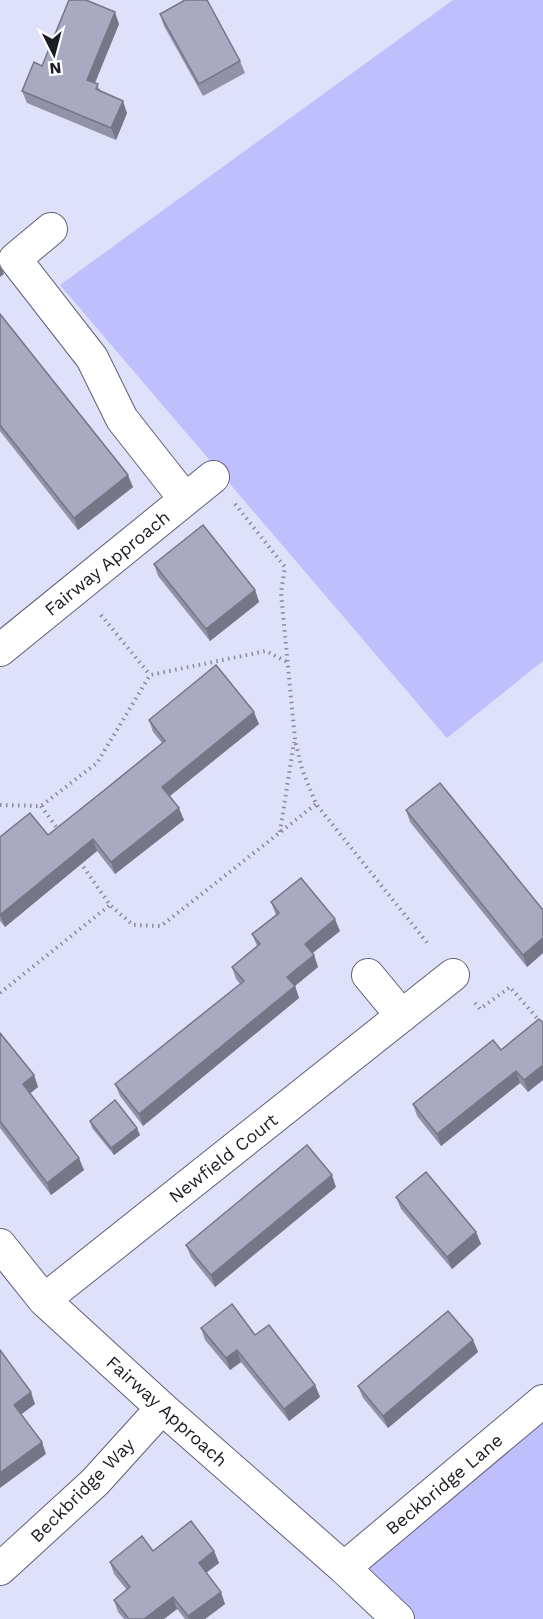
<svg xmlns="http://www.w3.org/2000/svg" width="543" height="1619" font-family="'Work Sans',sans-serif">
<rect width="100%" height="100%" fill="#dfe0fa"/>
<!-- green -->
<path fill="#c0bffd" d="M453,0h90v661l-96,77 -387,-453z
M543,1401v218h-145l-54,-51z"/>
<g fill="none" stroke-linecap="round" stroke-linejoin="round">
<!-- minor casing -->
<g stroke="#606076" stroke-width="34">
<path id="minor" d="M51,229l-36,30 77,99 30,61 63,80
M0,650l213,-173
M368,975l34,41
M0,1245l44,55 118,108 182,160 54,51
M44,1300l409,-325
M344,1568l199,-167
M0,1569l95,-87 67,-74"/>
</g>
<!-- path -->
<path stroke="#898a9c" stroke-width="4" stroke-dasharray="1.5 4.5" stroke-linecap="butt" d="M235,504l50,63 -4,26 14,147 7,29 14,35 113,141
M101,615l49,60
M0,805l41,1 56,-43 53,-88 116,-24 21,11
M41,806l18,25
M280,832l14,-90
M80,862l30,43 23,20 28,1 155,-122
M0,993l110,-88
M475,1003l5,6 30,-22 33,38"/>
<!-- minor -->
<use href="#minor" stroke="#fff" stroke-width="32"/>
</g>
<!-- wall -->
<path fill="#9191a7" d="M160,14l80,47 5,12 -42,23 -39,-70z
M119,24l-24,59 6,8 26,22 -11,27 -89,-37 -5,-12 20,-25z
M0,314l133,173 -55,43 -78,-99z
M154,564l101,26 4,12 -49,39 -52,-65z
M149,720l110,4 -89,72 14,24 -69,54 -18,-23 -92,76 -5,-6v-84l48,-2 114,-92 -9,-11z
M406,810l137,100v43l-16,14 -117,-145z
M271,902l69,29 -28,22 2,2 4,12 -23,19 4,12 -156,128 -23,-30 -5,-12 125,-100 -4,-5 -4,-12 25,-21 -5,-12 24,-19z
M539,1019l-11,73 -8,-9 -79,63 -24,-30 -4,-12 88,-54z
M0,1033l34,42 4,12 -8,6 54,77 -33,25 -51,-67z
M90,1121l50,14 -26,20 -22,-27z
M336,1187l-121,100 -24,-30 -5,-12z
M396,1197l80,35 5,12 -29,25 -51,-60z
M201,1328l54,7 60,50 5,12 -31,24 -48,-59 -11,8 -25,-30z
M473,1340l5,12 -90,76 -25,-30 -5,-12z
M153,1551h61l5,12 -13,10 19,31 -20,15h-20l-8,-10 -13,10h-40l-6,-7 -4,-12 13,-10 -13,-16 -4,-12z"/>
<!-- shaded-wall -->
<path fill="#767688" d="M115,12l4,12 -28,68 -4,-12z
M123,101l4,12 -11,27 -5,-12z
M0,264l4,10 -4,3z
M128,475l5,12 -55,43 -4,-12z
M255,590l4,12 -49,39 -4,-12z
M254,712l5,12 -93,75 -4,-12z
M179,808l5,12 -69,54 -4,-12z
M93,839l4,12 -92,76 -5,-12z
M335,919l5,12 -31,25 -4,-12z
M543,938v15l-16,14 -4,-12z
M314,955l4,12 -27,22 -4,-12z
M295,986l4,12 -156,128 -4,-12z
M543,1065v15l-15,12 -4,-12z
M516,1071l4,12 -79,63 -4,-12z
M34,1075l4,12 -11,9 -4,-12z
M137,1128l3,7 -26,20 -3,-7z
M79,1158l5,12 -33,25 -4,-12z
M332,1175l4,12 -121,100 -4,-12z
M476,1232l5,12 -29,25 -5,-12z
M473,1340l5,12 -90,76 -5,-12z
M237,1350l4,12 -11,8 -4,-12z
M315,1385l5,12 -31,24 -5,-12z
M31,1392l4,12 -17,13 -4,-12z
M42,1442l4,12 -46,34v-15z
M214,1551l5,12 -16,12 -4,-12z
M221,1592l4,12 -20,15h-16l-1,-3z
M173,1597l4,12 -13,10h-20z"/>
<!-- building -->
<path fill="#a9a9c2" stroke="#767688" stroke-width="1.5" d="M69,0h17l29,12 -28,68 11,4 -2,5 27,12 -12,27 -89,-37 12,-29 8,4z
M185,0h22l33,61 -41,23 -39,-70z
M0,314l128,161 -54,43 -74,-93z
M203,525l52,65 -49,39 -52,-65z
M216,665l38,47 -92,75 17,21 -68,54 -18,-23 -93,76v-78l30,-24 18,22 59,-47 58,-47 -16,-21z
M440,783l103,127v28l-20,17 -117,-145z
M301,878l34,41 -30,25 9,11 -27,22 8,9 -156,128 -24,-30 129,-103 -12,-14 28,-23 -8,-10 27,-21 -8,-11z
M539,1019l4,4v42l-19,15 -8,-9 -79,63 -24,-30 80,-64 8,10z
M0,1033l34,42 -11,9 56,74 -32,25 -47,-62z
M115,1100l22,28 -26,20 -21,-27z
M307,1145l25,30 -121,100 -25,-30z
M426,1172l50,60 -29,25 -51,-60z
M232,1304l23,31 14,-10 46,60 -31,24 -47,-59 -11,8 -25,-30z
M448,1311l25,29 -90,76 -25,-30z
M0,1350l31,42 -17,13 28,37 -42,31z
M191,1521l23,30 -15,12 22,29 -33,24 -15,-19 -29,22h-15l-15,-19 16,-13 -20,-25 32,-26 11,15z"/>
<g text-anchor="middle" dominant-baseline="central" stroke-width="4.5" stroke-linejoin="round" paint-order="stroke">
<!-- street labels -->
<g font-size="18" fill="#1c1c25" stroke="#fff">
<text transform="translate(107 563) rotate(-39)">Fairway Approach</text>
<text transform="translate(223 1158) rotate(-38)">Newfield Court</text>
<text transform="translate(167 1411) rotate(42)">Fairway Approach</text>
<text transform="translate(444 1484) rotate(-40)">Beckbridge Lane</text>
<text transform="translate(82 1490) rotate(-45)">Beckbridge Way</text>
</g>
</g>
<!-- north arrow -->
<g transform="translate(54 54) rotate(174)" stroke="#ffffff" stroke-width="4.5" paint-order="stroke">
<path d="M0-4.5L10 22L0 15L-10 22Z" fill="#1c1c25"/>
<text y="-9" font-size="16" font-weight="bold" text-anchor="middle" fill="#1c1c25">N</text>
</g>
</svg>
